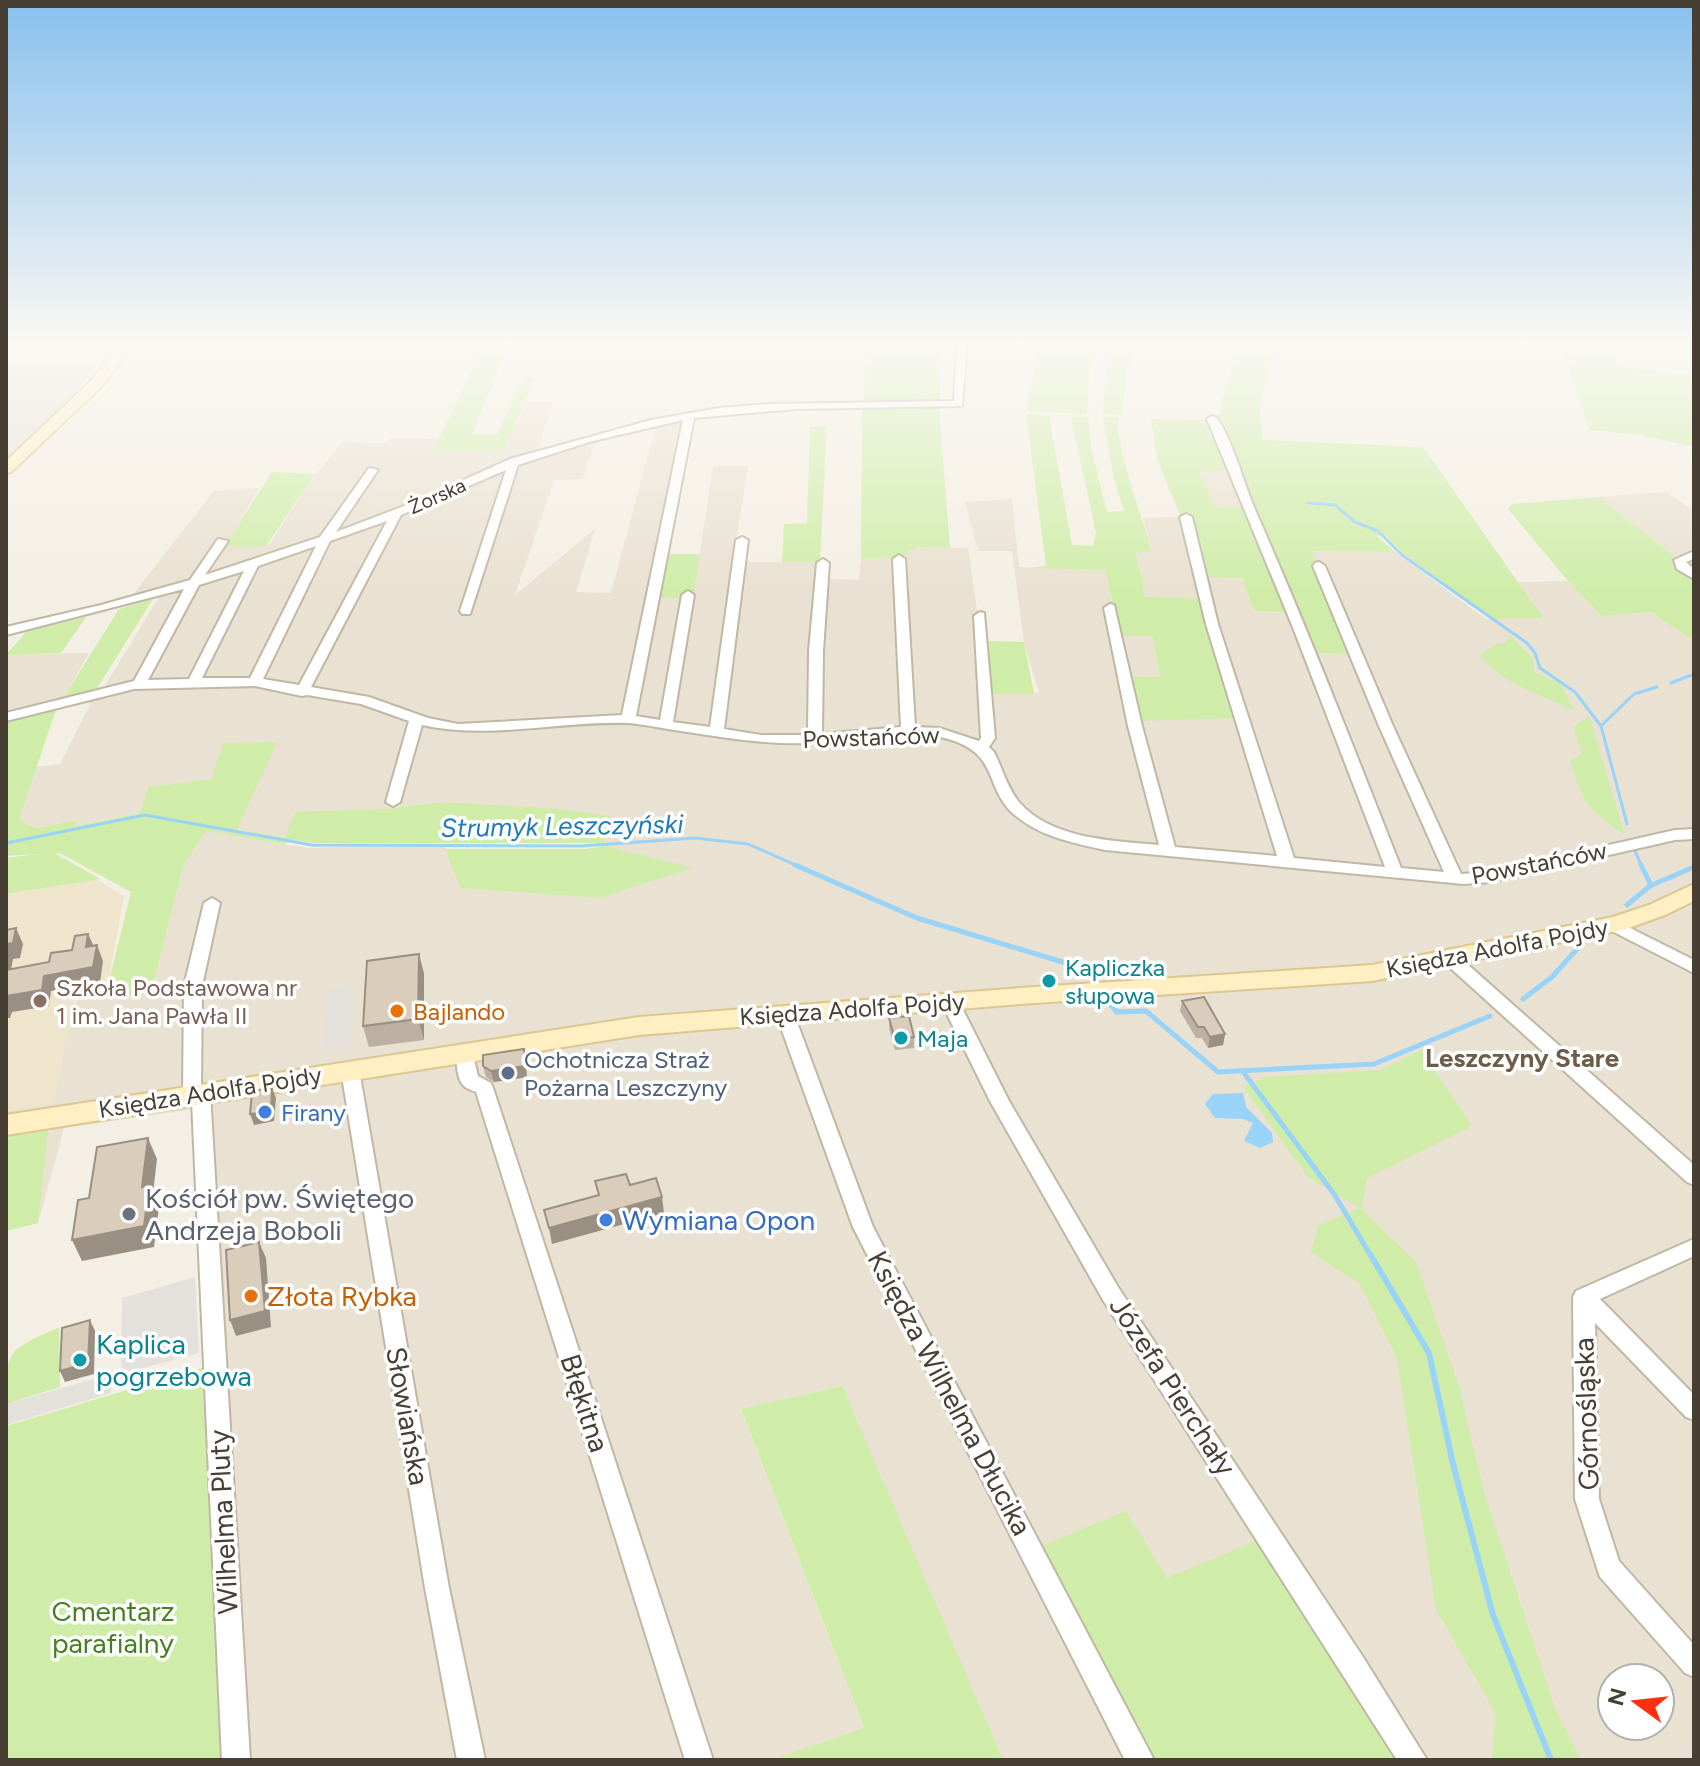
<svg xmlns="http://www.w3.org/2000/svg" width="1700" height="1766" font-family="Figtree,sans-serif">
<rect width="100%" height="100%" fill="#f4efe4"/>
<!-- residential -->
<path fill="#e9e1d1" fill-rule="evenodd" d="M527,402h26l-15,47 58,-13 -13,43 -29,1 -39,115 80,-66 -19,63 35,1 45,-168 30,-7 -32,179h29l1,-5h10l19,-126h35l-15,96h87l7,17 32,1 2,-21 41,-2 14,-10 52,1 21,146 50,-1 -15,-51 -12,-91h-34l-13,-49 47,-3 7,68 86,3 15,66h32l8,41 -32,-1 65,42h43l-91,-120 -9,-46 16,-1 -9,-33 43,-1 56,61 12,33 43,3 16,39 35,1 -37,-91h5l-6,-13 85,2 91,67 56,-1 -24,-36 50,-1 34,35 49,-4 43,29v1119h-691l-162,-374 -100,24 123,319 -92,31h-547l-30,-651 -131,19 -26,95 -32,8v-120l48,-9 21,-108 -1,11 5,-9 28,-7 20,7 24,-3 33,-129 22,-33 102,17 136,-4 16,44 139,10 92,-30 -86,-20 4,-32 -168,-14 -54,7 -102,29 -49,-8 40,-88 -64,37 -64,8 -8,26 -66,13 1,-6 -38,8 -12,-4 -5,-8 15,-49 25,-3 29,-57 2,-9 14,-12 54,-89 -31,4 86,-110 45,-3 -34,59 44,-2 43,-66 31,-37 43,1 4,-5 48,1 -6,14 71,-3zM1612,1678h48v48h-48z
M1228,470l17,36 -30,2 -16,-37z
M1666,492l28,19v67l-19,-14 -2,-9 -75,-58z
M89,653l-25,44 -58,14v-56z"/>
<!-- industrial -->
<path fill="#e6e0d9" d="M6,362l92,2 -24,31 -68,65z"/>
<!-- education -->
<path fill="#efe5cc" d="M96,879l28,17 -17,93 -32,5 -21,109 -48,8v-217z"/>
<!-- green -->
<path fill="#cfeda8" d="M484,344h26l-38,90h25l26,-57h14l-34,73 -71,3z
M865,344h75v59l-76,-1z
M1040,344h61l-11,28 -3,42 -61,-3z
M1113,344h25l-12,28 -4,43 -19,-1 3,-42z
M1237,344h40l-18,61 4,35 160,7 120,171 -50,1 -89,-65 -19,-19 -8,1 18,16 -84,-1 6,12 -5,1 36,90 -35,-1 -95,-235z
M1561,344h50l7,22 76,10v71l-53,-12 -51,-5z
M862,405l77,1 11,142 -34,-1 -14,10 -41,2z
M1026,414l23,1 23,130 21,1 3,-13 -25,-116h17l4,35 15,60 17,-1 -11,-37 -10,-57h16c-7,20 26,109 33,135h-16l9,45 58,2 34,119 -100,3 -9,-45 32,1 -8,-41h-32l-15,-66 -75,-2 16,-2z
M1151,419l59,1 18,50 -28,2 15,36 30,-2 46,107 -37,-2 -12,-33 -37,-1 -15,-60 -10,-2 -22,-53z
M827,426l-7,136h-38l2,-38 23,-1 3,-96z
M272,472l43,2 -49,72 -42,1z
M1598,497l75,58 2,9 19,14v63l-43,-29 -49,4 -34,-35 -60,-72 4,-5z
M662,554h38l-6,38h-10l-1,6 -29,-1z
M153,599l-56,89 -33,9 55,-88z
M86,617l-25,36 -55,2 21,-24z
M1509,635l23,22 3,16 25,10 14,27c-35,-15 -69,-26 -94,-54l16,-12 10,-1z
M984,641l40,1 10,52h-46z
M57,707l-37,109 5,8 12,4 39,-8 -1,6 65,-13 8,-26 64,-8 11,-36 54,-1 -40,88 48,8 10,-26 92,-3 54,-7 120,7 49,7 -5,27h-290l-21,-3 -10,4 -78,-13 -22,33 -33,129 -24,3 -20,-7 24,-97 -71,-39 -4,1 44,25 -94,15v-36l34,-4 -34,2v-136z
M1589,716l36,119c-38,-27 -41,-30 -55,-74l12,-7 -9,-27z
M605,846l88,22 -94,30 -139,-10 -15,-39h141z
M1421,1050l51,76 -105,52 -6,30 55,54 42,121 27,112 71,216 25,49h-89l4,-46 -60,-105 -39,-250 -37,-75 -49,-32 7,-27 42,-17 -52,-31 -65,-90 22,-10 115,-7z
M48,1128l-10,95 -32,8v-94z
M59,1327l1,60 -54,17c0,-57 2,-53 53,-77z
M208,1366l18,394h-220v-334z
M842,1386l161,374h-231l92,-32 -123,-319z
M1126,1511l41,67 96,-40 136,222h-247l-111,-214z"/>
<!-- parking -->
<path fill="#e4e1dd" d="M353,985l-1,61 -28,4 4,-61z
M195,1277l4,76 -78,21 1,-76z
M111,1374v19l-105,32v-21z"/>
<!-- water -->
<path fill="#99d3f8" d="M1243,1093l3,14 26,26 1,9 -13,6 -16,-7 9,-18 -10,-4 -28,-1 -10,-14 8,-10z"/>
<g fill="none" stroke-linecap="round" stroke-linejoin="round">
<!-- stream-far2 -->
<path stroke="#99d3f8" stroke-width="3" d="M1308,503l27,2 20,17 23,9 24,24 125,88 8,10 5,15 35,24 26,34
M1671,683l23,-9
M1627,824l-26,-98 33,-32 23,-7
M6,843l139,-28 167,30 270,1 113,-8 53,6 52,23
M1635,851l7,16"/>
<!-- stream-far1 -->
<path stroke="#99d3f8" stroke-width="5" d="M795,865l122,53 152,46 29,14
M1652,885l42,-18
M1627,905l24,-20 -10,-20
M1523,999l29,-22 33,-37
M1106,1000l11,12 29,-1 72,61 156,-8 116,-48
M1244,1073l90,121 37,62"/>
<!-- stream -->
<path stroke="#99d3f8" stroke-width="6" d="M1370,1254l59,99 24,111 40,151 58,145"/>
<!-- street casing -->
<g stroke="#c1b7a5" stroke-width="4">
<path id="street" d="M957,344h10l-5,62 -166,3 -102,9 -58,298 24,4 22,-125 6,-4 6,4 -21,127 37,5 26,-187 6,-3 6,3 -24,189 37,6h47l1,-84 8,-88 6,-4 6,4 -6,88 -1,83 79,-7 -8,-168 6,-4 6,4 10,168 24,1 40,13 2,-3 -7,-122 6,-4 4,1 11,125 -6,9 5,5c8,16 14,37 25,50 31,37 95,39 140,43l-31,-119 -24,-118 6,-4 4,1 28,121 33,121 102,9 -71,-232 -26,-107 6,-3 6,3 26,107 76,234 91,9 -91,-237 -87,-211 5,-3 4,1c17,23 28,67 40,95 52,117 98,237 145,356l43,4 -65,-146 -66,-160 2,-3 4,-1 6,4 68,160 68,148 29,-2 185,-42 19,-1v10l-19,1 -185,42 -26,2 -359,-34c-30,-7 -60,-12 -85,-31 -40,-28 -15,-68 -80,-82 -40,-9 -86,5 -126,6 -46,2 -88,-5 -133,-12 -17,-2 -36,-7 -54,-8 -68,-2 -137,17 -205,2l-22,77 -7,4 -7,-4 23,-81 -48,-17 -54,-9 -5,1 -47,-10 -121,3 -128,32v-8l128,-32 50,-92 -178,46v-8l95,-22 89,-25 28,-41 10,2 -23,34 115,-38 49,-69 9,2 -42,62 76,-29 98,-44 141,-39 68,-12 49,-4 186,-3zM683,420l-61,295 -164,9 -30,-6 -59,-21 -58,-10 90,-172 105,-45 -46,141 2,3h8l48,-149 71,-23zM387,521l-88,164 -36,-6 67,-138zM316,546l-66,132h-48l56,-112zM244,571l-55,108 -41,1 51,-95z
M1694,551v8l-8,3 8,7v10l-17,-10 -3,-9z
M212,898l8,5 -18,83 -1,100 7,2 2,5 40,667h-28l-30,-659 -7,-2 -2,-5 1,-108 20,-83z
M1614,920l80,40v13l-86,-44 -2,-4 2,-4z
M1452,954l6,2 236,209v20l-7,-3 -241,-218 -2,-4z
M950,996l6,2 3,4 50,99 109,186 245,370 64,103h-30l-294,-460 -113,-199 -49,-99 3,-4z
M785,1008l6,2 3,4 79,213 281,533h-29l-272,-533 -77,-213 3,-4z
M465,1046l6,1 7,29 13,7 2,5 220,672h-28l-209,-668c-4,-2 -9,-3 -12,-6 -8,-7 -9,-30 -5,-39z
M350,1063l6,2 3,5 90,518 36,172h-28l-32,-172 -84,-518 3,-5z
M1694,1239v17l-94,43 94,96v25l-8,-3 -91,-94 4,176 20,62 75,84v32l-9,-4 -85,-96 -3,-9 -22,-69 -2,-202 3,-6z"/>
</g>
<!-- secondary casing -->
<g stroke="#dcc790" stroke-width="4">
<path id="secondary" d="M118,344h13l-27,40 -93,88 -5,1v-12l88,-83z
M1694,884v17l-29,14 -39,14 -254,52 -352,23 -381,31 -633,100v-20l633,-98 381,-29 352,-23 241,-48 36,-12z"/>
</g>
<!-- street -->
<use href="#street" fill="#fff" fill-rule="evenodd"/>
<!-- secondary -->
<use href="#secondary" fill="#ffefc3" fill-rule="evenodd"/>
</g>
<!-- wall -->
<path fill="#bbb0a1" d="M419,954l5,20v66l-55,7 -6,-21z
M1182,1001l43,33 -2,11 -15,3 -6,-10h-6l-16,-27z
M889,1018l25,19v11l-19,2 -6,-22z
M524,1049l3,28 -33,5 -8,-5 -3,-11z"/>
<!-- shaded-wall -->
<path fill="#999083" d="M16,928l7,16 -3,14 -7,1 -5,27 -2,-3v-39z
M88,934l7,15 -9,-2z
M97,945l6,16 -3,22 -49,8 -2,15 -37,6 -2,6h-4v-22z
M419,954l5,20v66l-6,-21z
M1225,1034l-2,11 -15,3 2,-11z
M524,1049l3,28 -33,5 -3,-11z
M272,1088l4,10 -2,23 -20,4 -4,-11z
M148,1138l9,21 -4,34 6,14 -5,40 -72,14 -10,-21 70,-53z
M662,1197l2,16 -112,31 -3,-16z
M259,1242l7,16 5,69 -35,9 -6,-16z
M90,1320l5,11 -1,43 -29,8 -5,-11z"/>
<!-- building -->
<path fill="#dacdbb" stroke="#999083" stroke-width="2" d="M16,928l-3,15 -7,1v-14z
M88,934l-2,13 11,-2 -4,22 -49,9 -2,14 -36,6v-26l43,-8 2,-9 21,-3 3,-14z
M419,954l-1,65 -55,7 4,-65z
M1204,997l21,37 -15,3 -6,-10h-6l-16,-26z
M909,1016l5,21 -19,2 -6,-21z
M524,1049l1,17 -34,5 -8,-5v-11z
M272,1088l-1,23 -21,3 2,-23z
M148,1138l-6,49 7,-2 -5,41 -72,14 6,-40 11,-2 8,-51z
M626,1174l4,11 26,-7 6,19 -113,31 -5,-18 55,-15 -4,-14z
M259,1242l6,69 -35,9 -4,-70z
M90,1320l-2,43 -28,8 2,-43z"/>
<!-- sky -->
<linearGradient id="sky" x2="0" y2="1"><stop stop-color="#88c0ee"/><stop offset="0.58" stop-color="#faf8f3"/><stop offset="1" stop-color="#faf8f3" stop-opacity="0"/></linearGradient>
<rect width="1700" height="592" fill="url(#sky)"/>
<!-- markers -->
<g fill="#0f9aa8" stroke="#fff" stroke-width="3">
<circle cx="1049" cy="981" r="8"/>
<circle cx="901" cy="1038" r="8"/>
<circle cx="80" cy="1360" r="8"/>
</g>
<circle fill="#8d6e63" stroke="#fff" stroke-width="3" cx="40" cy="1001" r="8"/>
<g fill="#e8710a" stroke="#fff" stroke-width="3">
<circle cx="397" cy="1011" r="8"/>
<circle cx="251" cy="1296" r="8"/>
</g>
<circle fill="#5c6f8a" stroke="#fff" stroke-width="3" cx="508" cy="1073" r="8"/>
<g fill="#3f7fe0" stroke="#fff" stroke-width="3">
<circle cx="265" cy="1112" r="8"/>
<circle cx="606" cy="1220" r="8"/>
</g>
<circle fill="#6b7280" stroke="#fff" stroke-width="3" cx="129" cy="1214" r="8"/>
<g text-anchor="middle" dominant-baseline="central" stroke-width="7" stroke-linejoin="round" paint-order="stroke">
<!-- far-street labels -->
<g font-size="20" fill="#473f33" stroke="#fff">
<text transform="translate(437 496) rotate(-24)">Żorska</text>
</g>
<!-- street labels -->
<g font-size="24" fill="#473f33" stroke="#fff">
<text transform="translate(871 737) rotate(-2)">Powstańców</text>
<text transform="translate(1539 863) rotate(-11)">Powstańców</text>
<text transform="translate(1497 948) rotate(-11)">Księdza Adolfa Pojdy</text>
<text transform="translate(852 1009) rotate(-4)">Księdza Adolfa Pojdy</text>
<text transform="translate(210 1092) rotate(-9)">Księdza Adolfa Pojdy</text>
</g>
<!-- culture labels -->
<g font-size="24" fill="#0d838f" stroke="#fff" text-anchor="start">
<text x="1065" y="967">Kapliczka<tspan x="1065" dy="28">słupowa</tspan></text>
<text x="917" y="1038">Maja</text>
</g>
<!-- education labels -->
<g font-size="24" fill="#785e54" stroke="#fff" text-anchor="start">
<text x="56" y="987">Szkoła Podstawowa nr<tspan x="56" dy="28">1 im. Jana Pawła II</tspan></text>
</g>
<!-- food labels -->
<g font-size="24" fill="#c56008" stroke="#fff" text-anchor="start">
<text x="413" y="1011">Bajlando</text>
</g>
<!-- service labels -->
<g font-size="24" fill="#4e5e75" stroke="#fff" text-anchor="start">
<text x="524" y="1059">Ochotnicza Straż<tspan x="524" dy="28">Pożarna Leszczyny</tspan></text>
</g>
<!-- shop labels -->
<g font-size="24" fill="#366cbe" stroke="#fff" text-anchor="start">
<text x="281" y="1112">Firany</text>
</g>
<!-- water labels -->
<g font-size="26" font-style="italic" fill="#1f7ab6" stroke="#fff">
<text transform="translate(562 826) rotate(-1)">Strumyk Leszczyński</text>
</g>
<!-- neighbourhood labels -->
<g font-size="26" font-weight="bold" fill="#6b5d49" stroke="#fff">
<text x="1522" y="1058">Leszczyny Stare</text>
</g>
<!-- near-worship labels -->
<g font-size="28" fill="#5b616d" stroke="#fff" text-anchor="start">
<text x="145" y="1198">Kościół pw. Świętego<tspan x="145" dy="32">Andrzeja Boboli</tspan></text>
</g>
<!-- near-shop labels -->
<g font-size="28" fill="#366cbe" stroke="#fff" text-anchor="start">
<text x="622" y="1220">Wymiana Opon</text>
</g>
<!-- near-food labels -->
<g font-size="28" fill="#c56008" stroke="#fff" text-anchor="start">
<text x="267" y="1296">Złota Rybka</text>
</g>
<!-- near-culture labels -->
<g font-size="28" fill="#0d838f" stroke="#fff" text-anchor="start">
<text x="96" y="1344">Kaplica<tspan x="96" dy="32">pogrzebowa</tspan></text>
</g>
<!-- near-street labels -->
<g font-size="28" fill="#473f33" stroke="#fff">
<text transform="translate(1173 1386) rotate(57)">Józefa Pierchały</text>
<text transform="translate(950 1393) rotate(62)">Księdza Wilhelma Dłucika</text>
<text transform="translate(585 1403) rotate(72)">Błękitna</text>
<text transform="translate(1586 1414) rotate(-92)">Górnośląska</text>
<text transform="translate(408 1416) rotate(80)">Słowiańska</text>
<text transform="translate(223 1522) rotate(-93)">Wilhelma Pluty</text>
</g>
<!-- near-park labels -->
<g font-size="28" fill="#467f20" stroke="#fff">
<text x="113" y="1611">Cmentarz<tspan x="113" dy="32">parafialny</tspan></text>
</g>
</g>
<!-- border -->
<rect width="1700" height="1766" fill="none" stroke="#473f33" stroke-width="16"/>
<!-- north arrow -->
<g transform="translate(1636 1702) rotate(285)"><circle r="38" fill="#ffffff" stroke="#b5b2ad" stroke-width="2"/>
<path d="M0-6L14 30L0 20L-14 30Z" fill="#ff3010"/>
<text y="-12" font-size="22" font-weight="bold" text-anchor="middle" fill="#473f33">N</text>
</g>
</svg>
